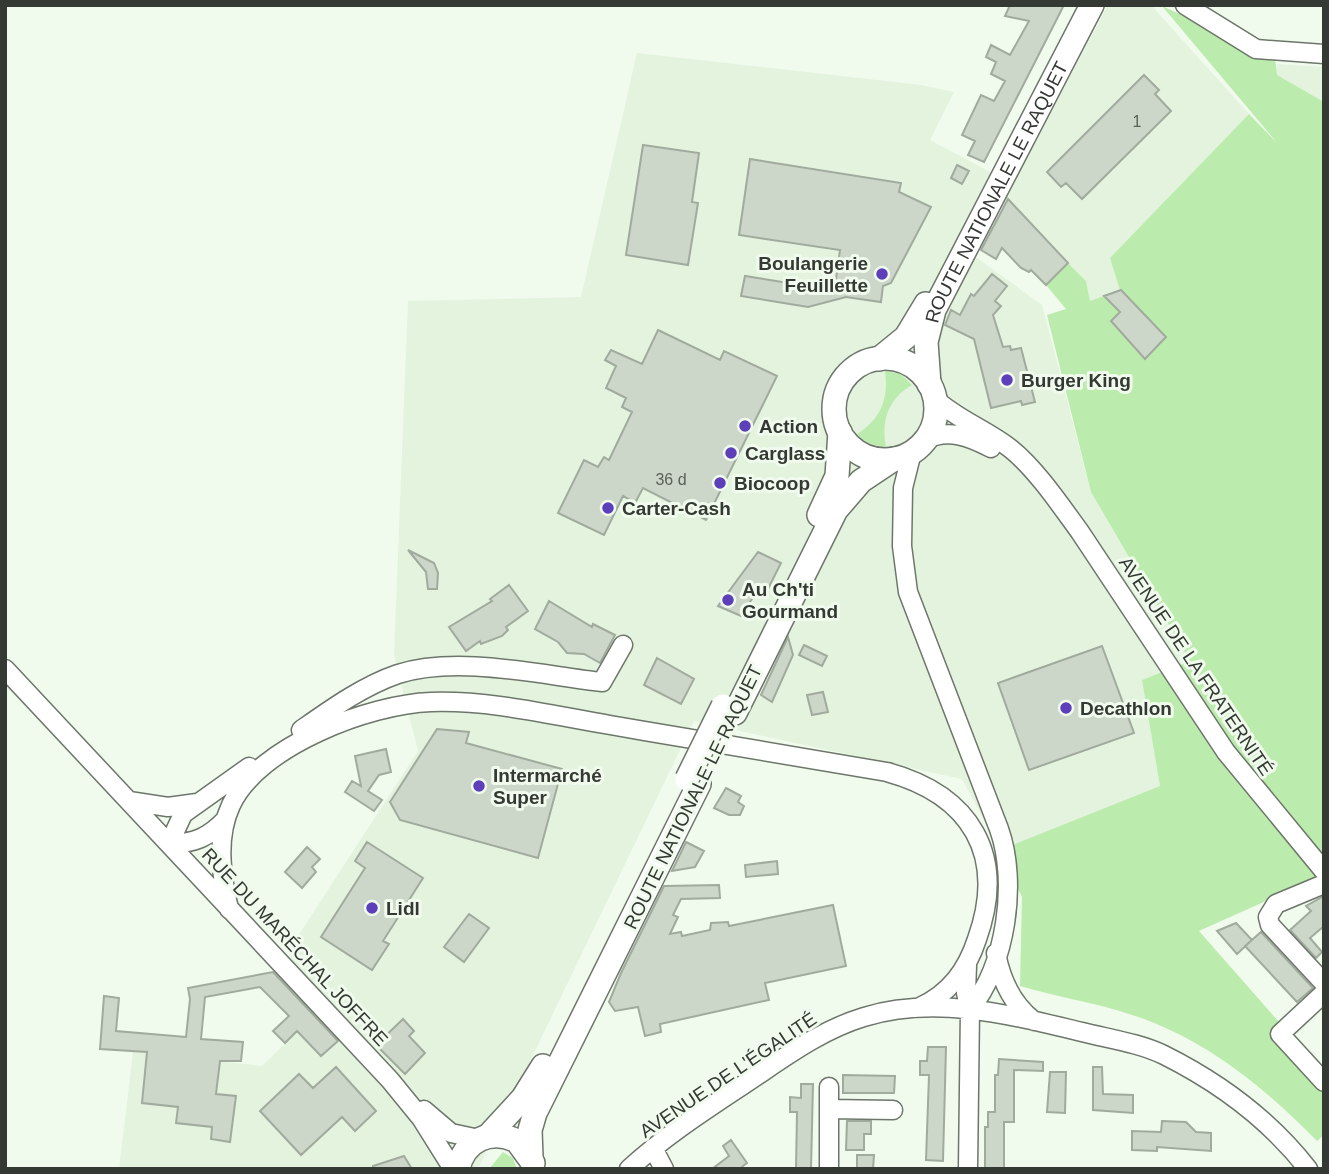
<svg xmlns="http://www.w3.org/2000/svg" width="1329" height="1174" font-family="Helvetica,sans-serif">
<rect width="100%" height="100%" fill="#f0fbed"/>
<!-- built -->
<path fill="#e3f3de" d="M1108,5h43l98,109 -138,144 10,32 -31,12 -4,-21 -48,-49 -6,6 -31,-32 -28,49 69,50 49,187 100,169 -49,19 18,106 -160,64 -38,-71 -268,-58 -216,448h-359l14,-117 129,14 35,-34 -12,-13 19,-17 -15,-52 129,-199 -24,-96 14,-354 173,-4 56,-244 284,32 33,7 -24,48 83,44z
M1277,64l47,3v35l-48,-27z"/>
<!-- green -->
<path fill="#bcebae" d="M1162,6l113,52 2,17 47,27v773l-125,56 80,91 -9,9 54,59v45l-7,6c-54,-55 -114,-104 -188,-127 -36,-12 -73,-17 -109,-28l2,-89 -22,-47 160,-64 -18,-106 48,-19 -99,-169 -44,-177 19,-6 -20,-24 22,-22 18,18 4,20 30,-11 -10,-32 139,-144 29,30z
M885,371l16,3 11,11c-24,14 -31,36 -26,63l-21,-6 -8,-8c24,-15 32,-36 28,-63z
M503,1152l10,6 4,11h-28z"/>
<!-- building -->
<path fill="#ccd7c9" stroke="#a0aa9d" stroke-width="2" d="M1010,5h54l-80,157 -16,-7 7,-14 -13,-6 19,-40 13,6 11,-20 -14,-7 5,-12 -10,-5 5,-12 19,10 19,-34 -24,-5z
M1144,75l15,15 -4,4 16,17 -89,88 -16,-16 -5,4 -14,-15z
M643,145l56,8 -7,49 6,1 -10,62 -62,-10z
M750,159l151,24 -2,9 32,15 -40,76 -8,3 -2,16 -35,-5 -38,10 -67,-11 4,-20 62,10 29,-7 4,-29 -101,-15z
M957,165l12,6 -7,13 -11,-6z
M1008,199l60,64 -22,22 -15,-15 -2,2 -8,-4 -19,-20 -6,11 -15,-9z
M992,274l15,12 -12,15 6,5 -8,9 10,32 7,-1 1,4 10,-2 14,54 -13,3 -1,-4 -30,7 -17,-69 -29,-14 6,-15 9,5 11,-21 3,2z
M1121,290l45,47 -21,22 -34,-38 9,-9 -16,-16z
M658,330l62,30 4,-9 53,25 -71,144 -63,-32 -8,15 -12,-7 -19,39 -46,-22 26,-53 14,7 6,-10 5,3 23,-48 -10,-5 4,-9 -20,-10 10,-22 -11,-6 6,-10 31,14z
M408,550l26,13 4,10 -1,16h-9l-2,-17z
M758,552l23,11 -16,32 -8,-4 -16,25 -23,-10z
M509,585l19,26 -22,16 2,3 -6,6 -21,8 -1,-3 -14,10 -17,-24 43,-26 -2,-2z
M549,601l43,26 1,-3 22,11 -15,28 -16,-9 -17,-1 -9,-11 -23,-13z
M788,637l5,18 -21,47 -11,-7z
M804,645l23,11 -5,10 -23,-11z
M1102,646l32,87 -105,37 -31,-87z
M657,658l37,21 -13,25 -37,-19z
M823,692l5,20 -16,3 -5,-20z
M437,729l32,3 -3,11 96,26 -24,89 -138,-38 -10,-18z
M386,749l5,23 -12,3 -11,16 14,9 -8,11 -29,-19 7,-11 9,5 -6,-30z
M726,788l15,8 -3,6 6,4 -4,9h-11l-15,-7z
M367,842l56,36 -40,63 6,3 -17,26 -51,-33 44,-69 -10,-7z
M686,842l18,9 -9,16 -23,4z
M307,847l13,12 -8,8 4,5 -14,16 -17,-16z
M777,861l1,13 -32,3 -1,-12z
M719,885l1,13 -39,1 -8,16 5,2 -8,17 11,-2 1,4 28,-6 1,-7 17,-1 1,4 104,-21 13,61 -81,17 4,17 -109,24 1,8 -16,4 -7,-29 -23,4 -6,-9 12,-29 43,-87z
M1324,896v30l-14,12 12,14 -6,6 -26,-28 21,-19 -5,-5z
M469,914l20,14 -25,34 -20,-15z
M1236,923l16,17 -15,14 -20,-23z
M1261,932l52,56 -16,14 -52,-56z
M273,972l65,69 -17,15 -24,-25 -12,12 -12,-12 16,-15 -29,-29 -55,10 -4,42 42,3 -2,19h-21l-4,33 20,2 -6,46 -19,-3 1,-12 -36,-4 2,-16 -36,-4 5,-51 -47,-3 4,-53 15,2 -3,33 70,6 4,-38 -2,-11z
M403,1019l11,12 -5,5 16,17 -20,21 -29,-29z
M928,1047h18l-3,114 -17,-1 3,-85h-9v-14h7z
M999,1059l44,3v9l-29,-1v52h-10v47h-19v-42h3v-15h7v-37h3z
M336,1067l40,44 -21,20 -13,-14 -41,38 -41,-44 39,-37 14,14z
M1093,1067h9l1,27 30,1v18l-40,-3z
M1050,1072h16l-1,41 -18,-1z
M843,1075l52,1 -1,17h-51z
M801,1084h12l-2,85h-15l1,-57h-7v-15l11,1z
M847,1121h24v13h-7v16h-18z
M1162,1121l24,1 10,10 15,1v18l-54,-4v4l-25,-1v-19l29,1z
M731,1140l16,23 -8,6h-27l17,-13 -6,-10z
M857,1155h17l-1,14h-16z
M404,1156l8,13h-39v-3z"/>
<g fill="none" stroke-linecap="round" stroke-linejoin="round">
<!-- minor casing -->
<g stroke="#6d766a" stroke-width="21">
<path id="minor" d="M1185,5l71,44 68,5
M935,399c23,21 52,31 76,50 25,20 50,57 69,83l146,220 98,119
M925,440c23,-12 45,-3 66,8
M912,452l-9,36 -1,58 6,46 91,237c19,53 7,137 -29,180
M5,669l385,411 31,38 32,51
M301,730c30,-21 62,-44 97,-56 60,-19 142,1 204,8l21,-37
M129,801l39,6 29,-4
M226,819c-18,19 -31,24 -57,25l14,-30 66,-47
M1324,884l-48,20 -8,13 2,8 54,58
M229,909c-8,-34 -13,-72 2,-104 27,-59 139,-101 200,-103 60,-2 120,13 179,23 92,16 184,31 277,47 84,23 120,83 90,167 -10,31 -27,54 -57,68
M996,953c5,27 16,51 38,68
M967,965l-1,28 4,16 -2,160
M1324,993l-44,41 44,48
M829,1109l64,1
M424,1110l27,23 28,6
M653,1148l11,21
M629,1169c37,-34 78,-60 120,-88 36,-24 72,-51 115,-64 72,-22 147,-2 218,15 28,7 57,11 82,23 56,28 105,64 144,114
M829,1169v-82"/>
</g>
<!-- major casing -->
<g stroke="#6d766a" stroke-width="26">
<g id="major">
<circle cx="885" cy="409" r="51"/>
<path d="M879,359l27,-22 20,-33"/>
<path id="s1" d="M929,384l-3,-42 8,-32 158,-305"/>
<path d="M819,515l18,-39 3,-44"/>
<path d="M735,713l101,-203 25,-29 33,-22"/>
<path d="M488,1136l35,-38 20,-32"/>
<path d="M531,1157l-1,-27 5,-17 164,-329"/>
<path d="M458,1169c6,-29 33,-41 59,-28l16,22"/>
</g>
</g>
<!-- minor -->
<use href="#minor" stroke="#fff" stroke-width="18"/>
<!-- major -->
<use href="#major" stroke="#fff" stroke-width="23"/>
<!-- major-bridge casing -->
<g stroke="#6d766a" stroke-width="26" stroke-linecap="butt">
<path id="major-bridge" d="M687,779l36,-73"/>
</g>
<!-- major-bridge -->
<use href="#major-bridge" stroke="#fff" stroke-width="23"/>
</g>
<!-- markers -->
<g fill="#5d40b9" stroke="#f0fbed" stroke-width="2.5">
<circle cx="882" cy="274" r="7"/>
<circle cx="1007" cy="380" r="7"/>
<circle cx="745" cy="426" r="7"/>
<circle cx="731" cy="453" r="7"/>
<circle cx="720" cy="483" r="7"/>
<circle cx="608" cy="508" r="7"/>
<circle cx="728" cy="600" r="7"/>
<circle cx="1066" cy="708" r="7"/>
<circle cx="479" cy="786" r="7"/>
<circle cx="372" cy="908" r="7"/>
</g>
<g text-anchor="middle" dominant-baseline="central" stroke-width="6" stroke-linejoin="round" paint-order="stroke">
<!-- number labels -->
<g font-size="16" fill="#5b6059">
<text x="1137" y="121">1</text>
<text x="671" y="479">36 d</text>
</g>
<!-- street labels -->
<g font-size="19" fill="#353934" stroke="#f0fbed">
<text stroke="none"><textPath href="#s1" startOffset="208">ROUTE NATIONALE LE RAQUET</textPath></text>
<text transform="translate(1196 666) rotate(56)">AVENUE DE LA FRATERNITÉ</text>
<text transform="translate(693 797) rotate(-64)">ROUTE NATIONALE LE RAQUET</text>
<text transform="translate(295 947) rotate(47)">RUE DU MARÉCHAL JOFFRE</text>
<text transform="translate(728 1075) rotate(-34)">AVENUE DE L'ÉGALITÉ</text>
</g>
<!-- poi labels -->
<g font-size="19" font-weight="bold" fill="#353934" stroke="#f0fbed" text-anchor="start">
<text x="868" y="263" text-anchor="end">Boulangerie<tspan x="868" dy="22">Feuillette</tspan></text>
<text x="1021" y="380">Burger King</text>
<text x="759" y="426">Action</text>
<text x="745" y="453">Carglass</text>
<text x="734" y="483">Biocoop</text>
<text x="622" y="508">Carter-Cash</text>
<text x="742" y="589">Au Ch'ti<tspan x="742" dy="22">Gourmand</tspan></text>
<text x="1080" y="708">Decathlon</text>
<text x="493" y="775">Intermarché<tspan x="493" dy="22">Super</tspan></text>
<text x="386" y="908">Lidl</text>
</g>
</g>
<!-- border -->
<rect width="1329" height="1174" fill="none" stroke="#353934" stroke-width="14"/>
</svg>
